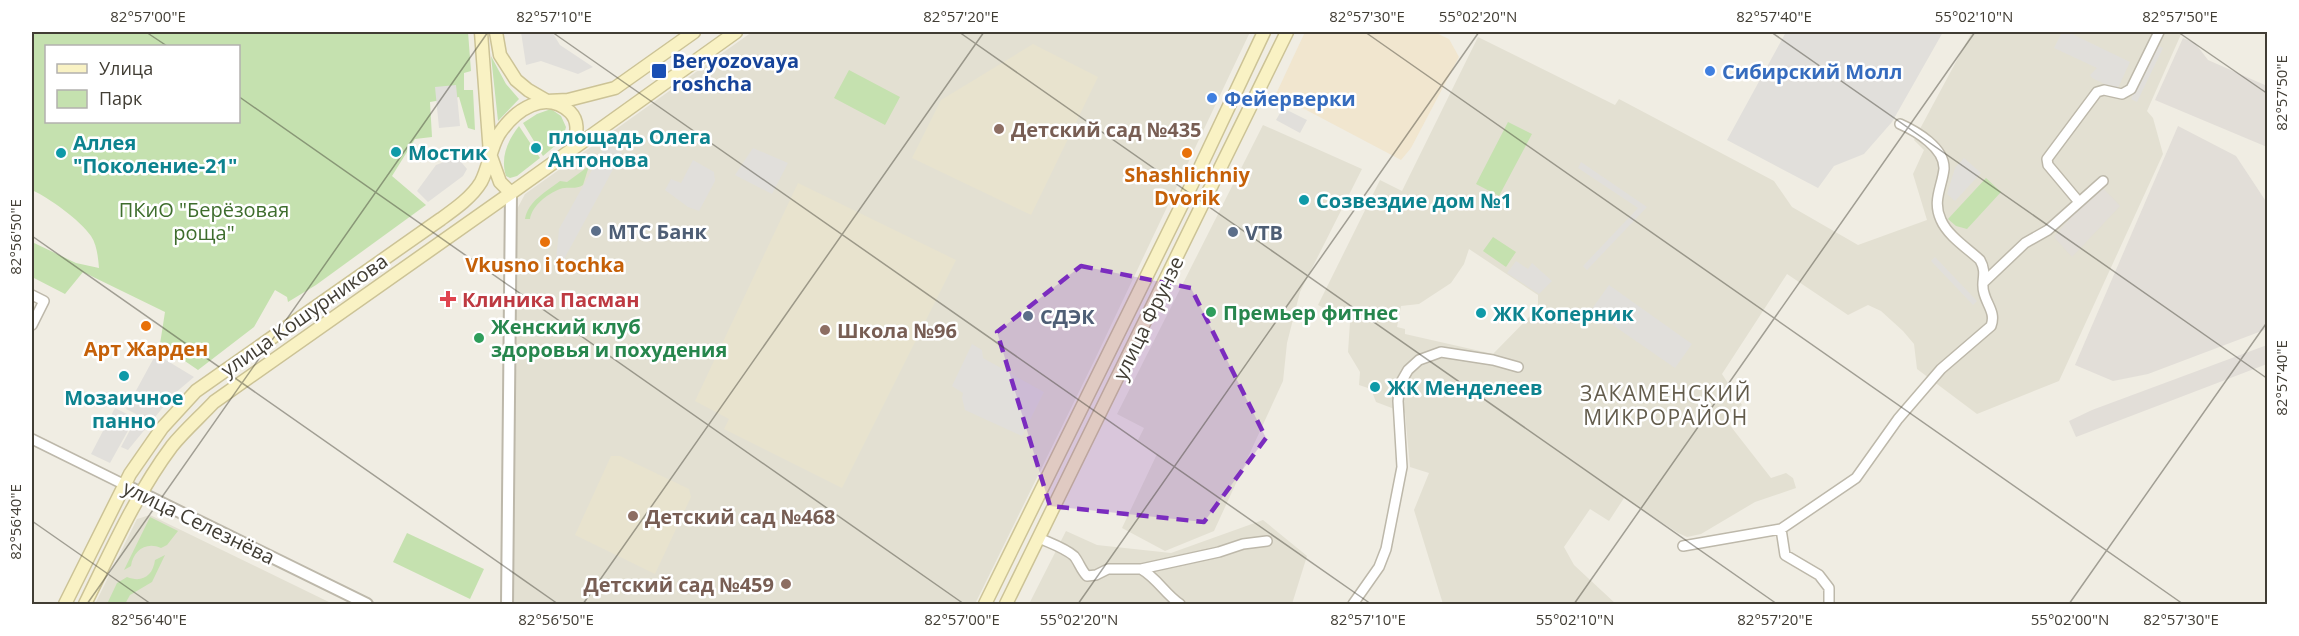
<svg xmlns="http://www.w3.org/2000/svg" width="2299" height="636" font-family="'Open Sans',sans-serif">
<rect width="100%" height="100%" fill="#f0ede3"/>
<!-- residential -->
<path fill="#e3e0d2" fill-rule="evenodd" d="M752,32h498l-154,325 -121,247h-467l8,-393 9,-17z
M1972,32h210l-35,79 6,7 10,36 -104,227 -82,33 -60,-45 -3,-25 -11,-13 -22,-20 -13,-6 -20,10 -61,-41 -65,100 20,31 -17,14 46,59 15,-5 7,5 3,10 -41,14 -54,32 -14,3 -9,-4 -54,-35 -15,23 -19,-12 -26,38 10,18 42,39h-173l-29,-94 15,-37 -19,-6 -5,-54 -29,-11 -5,-13 -12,-4 1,-13 -12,-20 2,-30 -32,-17 62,-125 22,11 76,-154 137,68 4,-6 155,82 18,26 66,38 69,-25 -14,-46 11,-24 -10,-10zM1469,249l69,46v13l-45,46 -88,-20v-5l-8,-2 4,-21 18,-2 32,-21 13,-19z
M1263,125l99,44 -62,123 -13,51 -4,38 -69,150 -49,20 -43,-23 35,-74 -19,-14 6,-12 -27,-14z
M150,515l183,89h-238l42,-85z
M1263,520l44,36 -15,48h-263l37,-73 31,14 74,8z"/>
<!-- commercial -->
<path fill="#f1e6cf" d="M1305,32h129l15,7 10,18 -48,91 -10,12 -125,-66z"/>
<!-- industrial -->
<path fill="#e2ded8" d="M2183,38l12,5 13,17 59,26v61l-112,-47z
M2178,126l58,30 31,47v126l-119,45 -35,7 -38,-16z
M2103,188l17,18 -48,51 -18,-20 25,-29z
M2267,345v19l-191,73 -7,-16 23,-11z"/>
<!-- education -->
<path fill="#e8e3ce" d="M1033,44l65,33 -67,138 -119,-57 29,-58z
M798,183l158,77 -114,228 -118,-59 5,-10 -34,-18z
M611,456h9l69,33 2,8 -36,77 -80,-39z"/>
<!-- green -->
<path fill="#c5e1af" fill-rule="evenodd" d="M32,32h436l3,39 -7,2v17h9l2,40 -7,-2 -9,-31 -29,5 2,35 -17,2 -23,37 34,29 -110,80 -28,17 -1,-5 -12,-7 -21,37 -56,43 -38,-26 5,-32 -82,-40 -18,22 -33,-17v-35l44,21 23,5c-1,-11 -2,-23 -8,-32 -11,-16 -42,-38 -59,-46zM46,46h192v76h-192z
M491,56l15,28 13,15 -21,22z
M849,70l51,27 -15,28 -51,-27z
M551,109l10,7 5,11 -3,12 -20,17 -20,-33 14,-9z
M1508,122l24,12 -33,62 -23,-12z
M519,126l21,32 -23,18 -7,2 -4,-2c-6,-19 2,-36 13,-50z
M589,166l-6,19c-7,5 -15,1 -23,4 -13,5 -28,17 -30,30h-5c3,-18 21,-27 35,-38l7,1z
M1986,178l15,14 -34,37 -11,-3 -8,-7z
M1493,237l23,15 -10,15 -23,-16z
M150,517l28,14 -11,14 -6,3c-15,-7 -28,3 -30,18l-7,4z
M407,533l77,36 -14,30 -77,-37z
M165,555l-13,27 -22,13 -5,9h-18l10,-21 10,-6c15,6 26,-1 28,-17z"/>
<!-- parking -->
<path fill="#e1dfdb" d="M521,32h31l8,13 33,22 -15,7 -37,-13 -15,4z
M1786,32h157l-51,90 -28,32 -30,12 -16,22 -91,-48z
M2062,32h6l62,30 -13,28 -25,-12 -2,-3 7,-7 -43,-20z
M2157,45l6,3 -26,54 -6,-3z
M456,85l4,41 -21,2 -4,-41z
M1283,108l24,12 -7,13 -24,-13z
M606,145l16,8 -65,119 -2,-1 4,-42z
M753,148l35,15 -16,31 -37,-19z
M457,157l10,12 -4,7 -35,26 -11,-11 19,-26z
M1964,158l17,15 -26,28 -8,-7 8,-26z
M693,160l21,12 1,9 -16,30 -11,-4 -23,-17 6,-11 10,4z
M1581,162l66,45 -60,63 -4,-4 55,-58 -60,-40z
M1935,257l42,44 -4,4 -42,-44z
M1516,261l12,8 4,-6 20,18 -13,13 -32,-21z
M1609,285l83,59 -17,24 -84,-58z
M972,344l10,6 1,8 61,34 -22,44 -57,-26 -3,-12 1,-5 -11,-7z
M156,354l38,23 -20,17 -46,56 -7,-3 17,-32 -12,-6z
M115,408l20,10 -25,45 -19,-9z"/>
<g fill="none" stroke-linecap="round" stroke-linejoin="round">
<!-- minor casing -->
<g stroke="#bdb8aa" stroke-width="12">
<path id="minor" d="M2079,202l-31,-37 -1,-6 50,-67 7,-2 18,4 9,-5 28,-57
M1983,283l42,-40 23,-13 55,-49
M32,295l12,6 -12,24
M32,439l93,46
M1781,529l4,26 34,20 10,13v16
M1039,538c11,5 26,10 35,18 5,6 7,14 13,20l9,-1 12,-6h33
M1683,546l98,-17 75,-51 42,-59 43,-50 50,-43c5,-13 -4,-21 -7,-33 -4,-12 4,-19 -4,-33 -13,-12 -32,-24 -39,-40 -9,-19 1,-33 3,-51 1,-21 -28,-38 -44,-45
M1180,604c-15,-10 -23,-26 -39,-35l78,-17 24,-8 24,-3
M1353,604l26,-37 7,-18 16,-82 -4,-66 2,-17 8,-14 11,-10 22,-8 52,8 25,7"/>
</g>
<!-- tertiary casing -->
<g stroke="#bdb8aa" stroke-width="14">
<path id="tertiary" d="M125,485l242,119
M507,604l4,-411"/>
</g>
<!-- secondary casing -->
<g stroke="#ccc396" stroke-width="15">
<path id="secondary" d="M481,32l9,122 10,28 11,11
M496,32l4,23 16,25 12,10 19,11 21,-1 47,-12 79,-56
M65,604l65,-130 32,-46 34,-37 245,-172c14,-10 31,-22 40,-37 8,-15 9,-33 18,-48 16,-24 46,-45 71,-22 10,10 6,23 4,35
M85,604c26,-53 51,-110 87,-158 12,-15 28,-29 42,-44l297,-209 225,-161
M985,604l212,-430 67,-142
M1006,604l281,-572"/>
</g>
<!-- minor -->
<use href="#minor" stroke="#fff" stroke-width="9"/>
<!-- tertiary -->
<use href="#tertiary" stroke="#fff" stroke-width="10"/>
<!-- secondary -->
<use href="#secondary" stroke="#f9f2c4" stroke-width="12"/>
</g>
<!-- marked area -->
<path fill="#7b2cbf" fill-opacity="0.2" stroke="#7b2cbf" stroke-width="4.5" stroke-dasharray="12 8" stroke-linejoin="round" d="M1081,266l110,22 75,150 -62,84 -154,-16 -53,-174z"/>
<!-- ticks -->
<path fill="none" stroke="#413d34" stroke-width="1.5" stroke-opacity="0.45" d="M146,32l21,14M552,32l819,572M959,32l818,572M1365,32l818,572M1771,32l497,347M2178,32l90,62M238,96l726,508M32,236l526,368M32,521l119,83M87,604l401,-572M583,604l401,-572M1078,604l401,-572M1574,604l401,-572M2069,604l199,-283"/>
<!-- markers -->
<rect fill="#1a4fb4" stroke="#fff" stroke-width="2" x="651" y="63" width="16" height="16" rx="3"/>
<g fill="#3f7fe0" stroke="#fff" stroke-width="2">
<circle cx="1710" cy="71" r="6"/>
<circle cx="1212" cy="98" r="6"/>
</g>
<g fill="#8d6e63" stroke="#fff" stroke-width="2">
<circle cx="999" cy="129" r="6"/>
<circle cx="825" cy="330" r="6"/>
<circle cx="633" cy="516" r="6"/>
<circle cx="786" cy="584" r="6"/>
</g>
<g fill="#0f9aa8" stroke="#fff" stroke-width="2">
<circle cx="536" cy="148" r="6"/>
<circle cx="396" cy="152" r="6"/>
<circle cx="61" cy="153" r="6"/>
<circle cx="1304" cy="200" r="6"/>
<circle cx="1481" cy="313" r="6"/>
<circle cx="124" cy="376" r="6"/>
<circle cx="1375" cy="387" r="6"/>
</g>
<g fill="#e8710a" stroke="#fff" stroke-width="2">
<circle cx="1187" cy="153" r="6"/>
<circle cx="545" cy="242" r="6"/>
<circle cx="146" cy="326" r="6"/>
</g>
<g fill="#5c6f8a" stroke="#fff" stroke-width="2">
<circle cx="596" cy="231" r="6"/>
<circle cx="1233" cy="232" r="6"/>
<circle cx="1028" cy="316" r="6"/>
</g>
<path fill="#e0444e" stroke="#fff" stroke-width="2" d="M445 290h6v6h6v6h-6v6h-6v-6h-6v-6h6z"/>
<g fill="#2e9e5b" stroke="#fff" stroke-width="2">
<circle cx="1211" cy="312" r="6"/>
<circle cx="479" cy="338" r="6"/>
</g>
<g text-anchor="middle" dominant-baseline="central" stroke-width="5" stroke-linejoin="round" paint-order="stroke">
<!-- transit labels -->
<g font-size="20" font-weight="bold" fill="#164399" stroke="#fff" text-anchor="start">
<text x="672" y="60">Beryozovaya<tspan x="672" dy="23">roshcha</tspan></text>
</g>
<!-- shop labels -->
<g font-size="20" font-weight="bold" fill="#366cbe" stroke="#fff" text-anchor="start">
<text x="1722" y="71">Сибирский Молл</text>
<text x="1224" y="98">Фейерверки</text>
</g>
<!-- education labels -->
<g font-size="20" font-weight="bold" fill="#785e54" stroke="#fff" text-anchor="start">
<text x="1011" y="129">Детский сад №435</text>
<text x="837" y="330">Школа №96</text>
<text x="645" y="516">Детский сад №468</text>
<text x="774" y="584" text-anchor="end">Детский сад №459</text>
</g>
<!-- culture labels -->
<g font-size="20" font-weight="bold" fill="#0d838f" stroke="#fff" text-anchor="start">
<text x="548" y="136">площадь Олега<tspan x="548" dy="23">Антонова</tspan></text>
<text x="73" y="142">Аллея<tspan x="73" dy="23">"Поколение-21"</tspan></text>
<text x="408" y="152">Мостик</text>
<text x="1316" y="200">Созвездие дом №1</text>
<text x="1493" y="313">ЖК Коперник</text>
<text x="1387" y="387">ЖК Менделеев</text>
<text x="124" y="397" text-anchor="middle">Мозаичное<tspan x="124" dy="23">панно</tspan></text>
</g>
<!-- food labels -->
<g font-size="20" font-weight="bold" fill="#c56008" stroke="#fff">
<text x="1187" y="174">Shashlichniy<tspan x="1187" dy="23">Dvorik</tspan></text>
<text x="545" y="264">Vkusno i tochka</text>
<text x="146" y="348">Арт Жарден</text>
</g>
<!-- park labels -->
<g font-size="20" fill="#3e6d2d" stroke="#fff">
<text x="204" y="209">ПКиО "Берёзовая<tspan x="204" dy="23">роща"</tspan></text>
</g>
<!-- service labels -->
<g font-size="20" font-weight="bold" fill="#4e5e75" stroke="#fff" text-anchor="start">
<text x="608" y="231">МТС Банк</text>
<text x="1245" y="232">VTB</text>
<text x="1040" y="316">СДЭК</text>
</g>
<!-- health labels -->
<g font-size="20" font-weight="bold" fill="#be3a42" stroke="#fff" text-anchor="start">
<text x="462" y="299">Клиника Пасман</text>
</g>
<!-- leisure labels -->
<g font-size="20" font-weight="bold" fill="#27864d" stroke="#fff" text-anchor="start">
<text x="1223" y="312">Премьер фитнес</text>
<text x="491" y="326">Женский клуб<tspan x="491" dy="23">здоровья и похудения</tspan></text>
</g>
<!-- street labels -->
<g font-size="20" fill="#413d34" stroke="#fff">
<text transform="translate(304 315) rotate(-35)">улица Кошурникова</text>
<text transform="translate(1148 318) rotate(-64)">улица Фрунзе</text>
<text transform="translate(199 522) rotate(26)">улица Селезнёва</text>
</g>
<!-- neighbourhood labels -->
<g font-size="21" letter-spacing="1.5" fill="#635c4c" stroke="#fff">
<text x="1666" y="393">ЗАКАМЕНСКИЙ<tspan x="1666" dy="24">МИКРОРАЙОН</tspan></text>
</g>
</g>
<!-- border -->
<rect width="2299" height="636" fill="none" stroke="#ffffff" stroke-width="66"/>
<!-- legend -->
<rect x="45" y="45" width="195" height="78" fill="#ffffff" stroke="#b3b1ae" stroke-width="1.5"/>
<rect x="57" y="64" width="30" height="9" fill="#f9f2c4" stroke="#b3b1ae" stroke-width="1.5"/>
<text x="99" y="75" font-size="18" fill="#413d34">Улица</text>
<rect x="57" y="90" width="30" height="18" fill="#c5e1af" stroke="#b3b1ae" stroke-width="1.5"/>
<text x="99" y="105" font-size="18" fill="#413d34">Парк</text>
<rect x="33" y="33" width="2233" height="570" fill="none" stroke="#413d34" stroke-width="2"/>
<g font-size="15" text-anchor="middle" fill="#413d34">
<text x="148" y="22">82°57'00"E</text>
<text x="554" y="22">82°57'10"E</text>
<text x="961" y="22">82°57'20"E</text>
<text x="1367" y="22">82°57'30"E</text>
<text x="1478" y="22">55°02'20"N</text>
<text x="1774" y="22">82°57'40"E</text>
<text x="1974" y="22">55°02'10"N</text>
<text x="2180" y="22">82°57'50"E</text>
<text transform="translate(2282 93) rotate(-90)" y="5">82°57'50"E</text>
<text transform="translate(16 237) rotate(-90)" y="5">82°56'50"E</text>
<text transform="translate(2282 378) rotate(-90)" y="5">82°57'40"E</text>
<text transform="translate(16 522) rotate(-90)" y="5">82°56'40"E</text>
<text x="149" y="625">82°56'40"E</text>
<text x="556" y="625">82°56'50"E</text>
<text x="962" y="625">82°57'00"E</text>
<text x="1079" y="625">55°02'20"N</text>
<text x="1368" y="625">82°57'10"E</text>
<text x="1575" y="625">55°02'10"N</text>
<text x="1775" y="625">82°57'20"E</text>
<text x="2070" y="625">55°02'00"N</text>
<text x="2181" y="625">82°57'30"E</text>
</g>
</svg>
